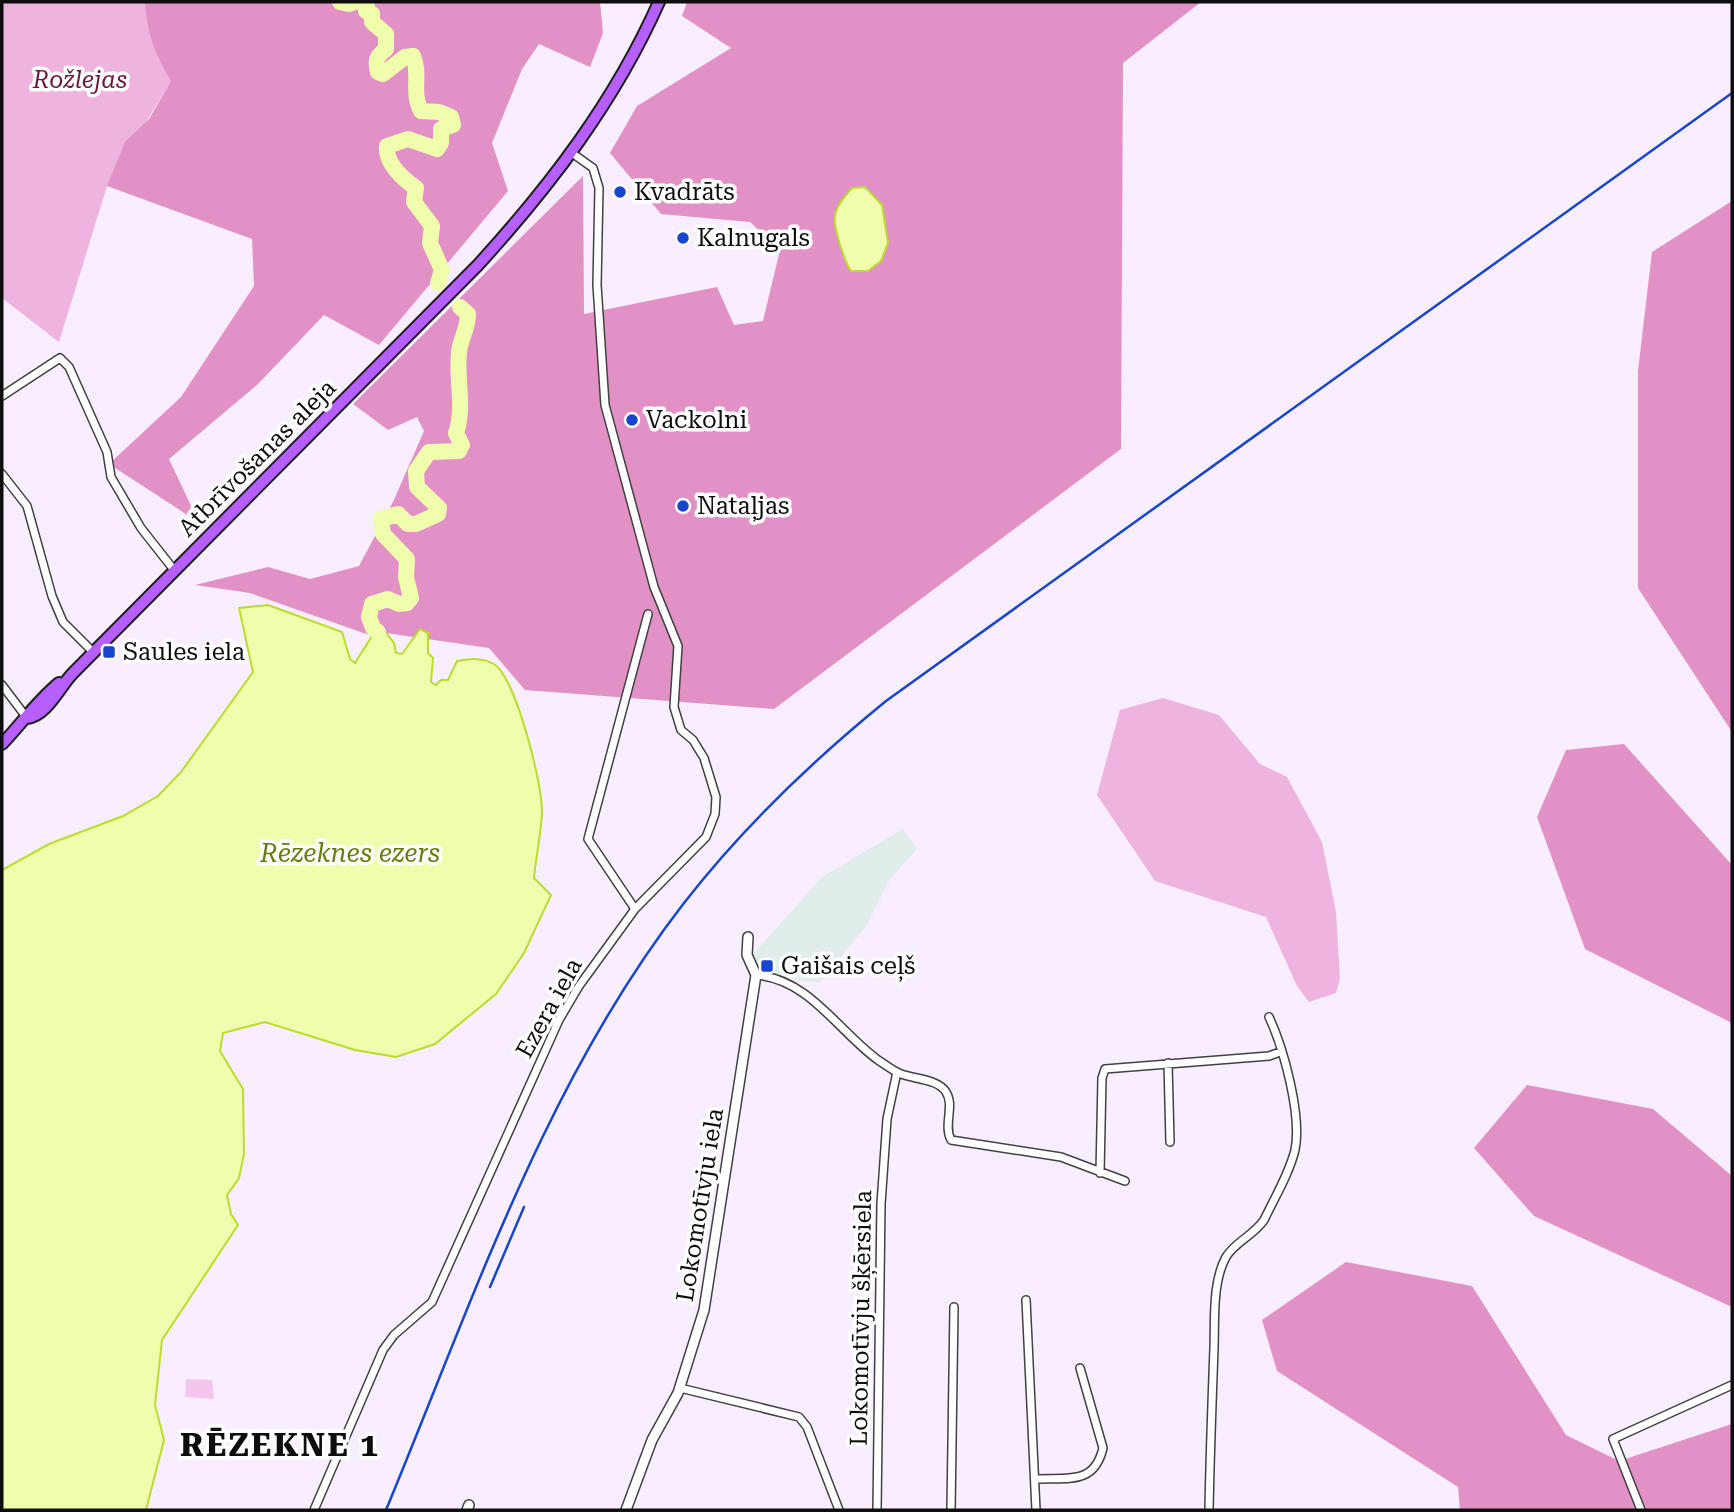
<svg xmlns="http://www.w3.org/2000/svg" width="1734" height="1512" font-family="'Roboto Serif',serif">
<rect width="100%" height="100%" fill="#f8eeff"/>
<!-- industrial -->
<path fill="#e1edea" d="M903,829l14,20 -27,30 -24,48 -47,56 -24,-3 -51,-16 78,-87z"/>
<!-- green -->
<path fill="#eeb3de" d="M2,2h157l12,79 -64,105 -48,156 -57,-44z
M1163,698l56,17 41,49 27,13 35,65 14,70 4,66 -4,15 -27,9 -12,-16 -31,-69 -111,-36 -58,-86 23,-85z"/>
<!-- forest -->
<path fill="#e191c5" d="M145,2h455l3,31 -13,34 -51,-23 -17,25 -30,74 16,48 -129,154 -55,-30 -67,70 -88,74 24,51 -4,6 -80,-52 72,-67 73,-111 -2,-47 -145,-53 18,-44 24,-23 22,-38c-16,-26 -24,-48 -26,-79z
M687,2h514l-78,61 -2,386 -347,260 -249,-19 -36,-42 -110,-16 -7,4 -122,-43 -55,-8 73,-18 42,12 49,-13 34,-64 31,-71 -7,-14 -29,13 -35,-26 230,-228 1,138 133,-27 17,38 29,-4 17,-71 -30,-28 -89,-8 -51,-61 27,-47 94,-58 -49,-32z
M1732,201v531l-94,-144v-217l14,-119z
M1624,744l108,121v158l-147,-74 -48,-132 29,-67z
M1527,1085l126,24 79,67v131l-198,-91 -60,-68z
M1346,1262l126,24 94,149 53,26 113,-37v86h-272l-2,-23 -181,-116 -15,-51z"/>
<!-- pitch -->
<path fill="#f4c6ee" d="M186,1379l26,1 2,19 -29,-2z"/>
<!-- water -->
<path fill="#effdad" stroke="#badc2c" stroke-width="2" d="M865,187l17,18 6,38 -7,18 -13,10h-17c-6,-9 -7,-16 -11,-26 -8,-28 -9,-34 12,-57z
M268,605l74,27 8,27 5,4 17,-27 6,-4 8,1 8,10 2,10 6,1 18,-25 8,4v20l5,5 -2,24 5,3 5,-5h7l9,-19c13,-2 25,-4 37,3 22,14 49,122 48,149 -1,21 -6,43 -8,65l17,17 -27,58 -28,41 -61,50 -39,13 -41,-7 -90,-28 -42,11 -3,18 23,38 1,65 -5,24 -12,17 4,19 7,11 -76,115 -7,65 9,35 -18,70h-144v-640l47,-26 74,-28 35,-20 23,-24 72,-100 -14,-64z"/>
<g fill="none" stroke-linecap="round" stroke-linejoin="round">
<!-- river -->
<path stroke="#effdad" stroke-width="16" d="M340,2l9,2 6,-2
M367,2l-1,9 6,3v8l14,12v15c-10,8 -11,11 -8,23l5,2 22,-17 8,-1c8,19 -2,36 8,55l18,1 12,5 2,8 -12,4v14l-4,6 -29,-10 -21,7c-2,17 16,33 29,42l-2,14 18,24 -2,17 12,27 -4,13
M378,632l-5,-4 -4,-11 3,-13 16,-5 11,5 8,-1 4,-5 -5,-21 1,-18 -24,-25 -2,-15 17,-5 10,10h8l22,-10 1,-6 -22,-21 -1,-16 13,-19 30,-1 3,-6 -6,-12c10,-28 -2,-59 4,-87 3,-12 8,-19 8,-32l-8,-7"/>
<!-- minor casing -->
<g stroke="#414141" stroke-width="10">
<path id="minor" d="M2,396l58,-38 9,9 38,85 4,25 30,51 33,42
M2,474l25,32 25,90 11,26 30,30
M2,685l25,33
M635,909l-47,-70 60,-225
M756,975c53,4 82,56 122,85 8,5 15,11 23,14 13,5 37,5 45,18 9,14 -3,33 5,48l110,17 64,24
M1168,1063l2,79
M1100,1173l2,-95 3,-9 164,-13 11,-4
M1026,1300l10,210
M680,1388l119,29 8,10 32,83
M1035,1479c32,-2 59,7 68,-31l-23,-80
M314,1510l69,-160 11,-15 38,-33 127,-282 20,-34 56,-77 71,-72 9,-23 1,-17 -12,-39 -11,-18 -12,-10 -7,-23 4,-61 -24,-59 -49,-182 -8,-120 2,-97 -6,-20 -21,-15
M877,1510l4,-306 6,-85 10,-47
M951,1510l3,-203
M1209,1510c1,-54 3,-108 5,-162 1,-27 -2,-66 12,-91 9,-15 28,-22 38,-37 11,-23 25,-46 31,-70 7,-34 -11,-101 -26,-133
M1641,1510l-28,-71 119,-54"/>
</g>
<!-- tertiary casing -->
<g stroke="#414141" stroke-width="12">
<path id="tertiary" d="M467,1510l2,-5
M626,1510l26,-70 26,-47 26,-83 52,-335 -9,-20 1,-18"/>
</g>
<!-- primary casing -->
<g stroke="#1f1f1f" stroke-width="14">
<path id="primary" d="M27,718c20,-2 33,-32 46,-45l405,-408c73,-80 137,-164 181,-263
M2,744c20,-21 35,-43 57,-61"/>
</g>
<!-- minor -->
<use href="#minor" stroke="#fff" stroke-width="7"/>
<!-- tertiary -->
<use href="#tertiary" stroke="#fff" stroke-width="9"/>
<!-- primary -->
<use href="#primary" stroke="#b75eff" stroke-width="10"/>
<!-- rail -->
<path stroke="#1745cd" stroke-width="2.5" d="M490,1287l34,-80
M386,1510c86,-207 159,-428 298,-607 59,-76 127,-141 202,-202l846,-608"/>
</g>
<!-- markers -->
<g fill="#1745cd" stroke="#fff" stroke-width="2.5">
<circle cx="620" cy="192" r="7"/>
<circle cx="683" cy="238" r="7"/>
<circle cx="632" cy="420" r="7"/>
<circle cx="683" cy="506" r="7"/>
<rect x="102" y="645" width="14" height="14" rx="3.5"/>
<rect x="760" y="959" width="14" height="14" rx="3.5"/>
</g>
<g text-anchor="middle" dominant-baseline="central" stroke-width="7" stroke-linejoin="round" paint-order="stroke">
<!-- park labels -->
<g font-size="24" font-style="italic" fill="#6d173a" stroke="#fff">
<text x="80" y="80">Rožlejas</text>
</g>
<!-- poi labels -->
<g font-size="24" fill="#0e0e0e" stroke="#fff" text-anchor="start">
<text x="634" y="192">Kvadrāts</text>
<text x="697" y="238">Kalnugals</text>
<text x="646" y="420">Vackolni</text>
<text x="697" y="506">Nataļjas</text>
<text x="123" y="652">Saules iela</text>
<text x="781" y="966">Gaišais ceļš</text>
</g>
<!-- street labels -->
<g font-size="24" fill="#0e0e0e" stroke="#fff">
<text transform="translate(257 458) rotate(-45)">Atbrīvošanas aleja</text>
<text transform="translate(549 1008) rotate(-61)">Ezera iela</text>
<text transform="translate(700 1205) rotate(-81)">Lokomotīvju iela</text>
<text transform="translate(861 1318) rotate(-89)">Lokomotīvju šķērsiela</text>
</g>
<!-- water labels -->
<g font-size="26" font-style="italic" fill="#647e0b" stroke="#fff">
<text x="350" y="853">Rēzeknes ezers</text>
</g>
<!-- district labels -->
<g font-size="32" font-weight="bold" letter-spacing="2" fill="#0e0e0e" stroke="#fff">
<text x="280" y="1445">RĒZEKNE 1</text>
</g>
</g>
<!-- border -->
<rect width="1734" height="1512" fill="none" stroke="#0e0e0e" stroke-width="7"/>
</svg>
